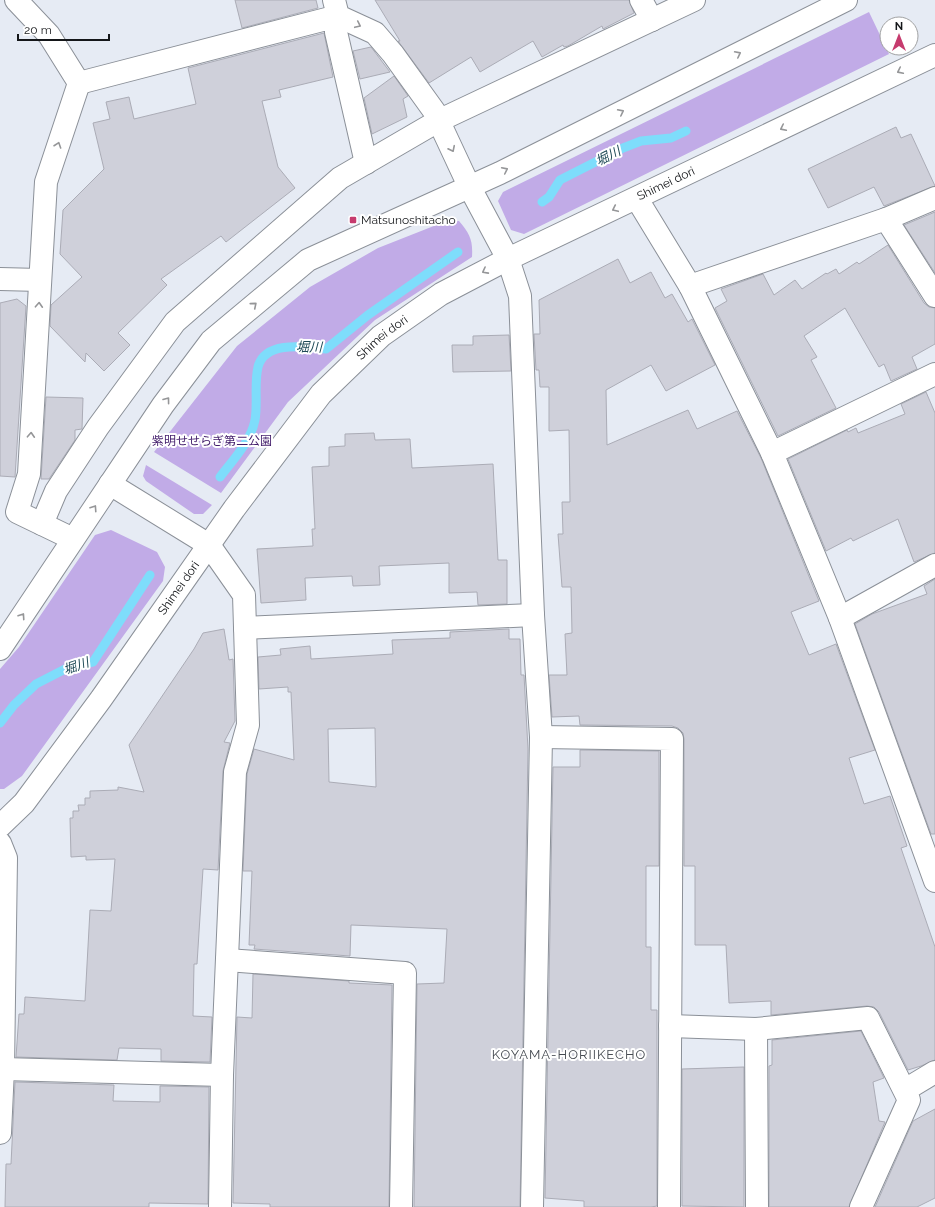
<svg xmlns="http://www.w3.org/2000/svg" width="935" height="1207" font-family="Raleway,'Noto Sans JP',sans-serif">
<rect width="100%" height="100%" fill="#e6ebf4"/>
<!-- green -->
<path fill="#c1abe7" d="M869,12l20,42 -365,180 -13,-4 -13,-29 5,-9z
M449,220l10,1c11,13 14,19 13,36l-97,63 -87,82 -67,91 -67,-41 83,-106 73,-59 68,-39z
M146,465l66,40 -9,9h-9l-48,-33 -3,-5z
M111,530l46,22 8,15 -2,14 -141,195 -18,13h-4v-120l19,-22 76,-112z"/>
<g fill="none" stroke-linecap="round" stroke-linejoin="round">
<!-- stream -->
<path stroke="#7eddfb" stroke-width="9" d="M542,202l7,-5 11,-17 63,-32 18,-7 30,-3 15,-7
M220,477c13,-17 31,-36 35,-57 3,-17 -1,-36 3,-53 7,-27 48,-20 68,-18l42,-34 90,-63
M0,723l14,-18 22,-21 35,-18 22,-4 57,-87"/>
</g>
<!-- building -->
<path fill="#cfd0da" stroke="#abacb6" fill-rule="evenodd" d="M235,0h81l2,8 -76,20z
M375,0h254l5,13 -31,16 -1,-3 -34,20 -4,1 -1,-2 -21,12 -9,-16 -53,31 -9,-15 -42,26 -31,-42h2z
M324,33l9,44 -54,13 2,7 -19,4 16,66 17,21 -69,54 -5,-6 -60,43 6,6 -49,48 12,12 -26,26 -18,-18 -1,9 -35,-36 1,-21 31,-28 -22,-23 3,-44 41,-41 -11,-46 17,-4 -4,-17 23,-5 5,22 62,-15 -8,-36z
M371,47l19,25 -30,7 -7,-28z
M394,76l14,20 -5,3 4,18 -35,17 -8,-36z
M896,127l5,11 10,-4 24,52 -51,20 -10,-19 -46,21 -20,-39z
M935,212v61l-31,-48z
M888,245l36,58 5,4 6,1v36l-23,13 5,12 -26,12 -7,-17 -5,3 -34,-59 -41,28 13,21 -6,3 25,48 -58,28 -63,-128 12,-7 -6,-12 42,-15 11,21 21,-15 7,9 24,-16 1,1 9,-5 3,5 18,-12 2,2z
M618,259l12,24 21,-11 14,26 7,-4 16,28 4,-3 23,46 -49,26 -15,-26 -45,25 1,55 81,-35 9,19 40,-18 24,47 58,143 -28,11 18,43 27,-11 39,106 -26,8 15,46 26,-8 17,50 -6,2 34,99v113l-14,6 -13,4 -29,-58 -5,-5 -7,-1 -96,9v-14l-42,2 -3,-58h-31v-79h-11v-127l-1,-6 -5,-5 -6,-2 -92,-1 -1,-9 -27,1 -3,-42h18l-2,-41 7,-1 -1,-46h-9l-4,-53h5l-1,-32h8l-1,-72 -20,1v-44h-9l-1,-17h-3l-2,-36h6l-1,-34z
M17,299l9,7 -11,171 -15,-1v-173z
M509,335l2,36 -58,1 -1,-27h21v-9z
M926,392l9,21v140l-21,9 -16,-43 -45,22 -2,-3 -25,13 -38,-92 59,-29 1,2 8,-4 2,5 47,-19 -4,-10z
M46,397l37,1 -1,31 -7,1v10l-26,39h-8z
M374,433l1,7 35,-1 2,29 81,-4 5,96h9v44l-29,1 -1,-13 -28,1v-30l-70,3 1,19 -27,1 -1,-10 -47,2 1,22 -45,3 -4,-54 56,-3 -1,-17h3l-3,-62 17,-1v-19l16,-1v-12z
M935,579v255h-4l-76,-210 17,-10 55,-20 -3,-8z
M224,629l5,31 4,-1 2,62 -11,21 6,1 -7,28 -5,99 -15,-1 -6,95h-3l-1,52 19,1 -2,45 -49,-1v-12l-42,-1 -2,12 -101,-3 3,-43h5l1,-17 60,4 5,-91 21,1 4,-52 -29,1v-4l-15,1 -1,-39h3v-7h6l-1,-6h7v-7h5v-7l28,-1v-3l26,5 -15,-47 65,-96 9,-16z
M509,629v10h11l1,36h3l4,74 -8,458h-106l3,-223 27,-1 3,-54 -96,-4 -1,31 -96,-7 1,-4h-6l3,-74h-9l4,-97 7,-25 40,11 -3,-68h-3v-5l-29,2 -1,-32 23,-2 -1,-6 30,-3 1,13 82,-5 -1,-14 58,-2v-6zM375,728l1,59 -47,-5 -1,-53z
M580,750l79,1v115h-13v81h5v63h6v196l-6,1h-67v-6l-39,-3 8,-431h27z
M253,974l96,7v2l43,2 -3,222h-119v-3l-37,-1 4,-186 15,1z
M861,1031l23,47 -11,4 6,39 6,1 -36,85h-80v-141l3,-1v-25z
M744,1067v140l-62,-1v-137z
M15,1082l99,3 -1,16 47,1v-16l49,1 -1,117 -59,-1v4h-144l1,-43h5z
M935,1109v89l-18,9h-42l38,-86z"/>
<g fill="none" stroke-linecap="round" stroke-linejoin="round">
<!-- minor casing -->
<g stroke="#8b9098" stroke-width="24">
<g id="minor">
<path d="M16,0l33,35 30,48 -33,99 -17,292 -12,38 56,27"/>
<path d="M334,0l4,16 37,17 18,21 41,57 35,75 39,73 12,37 13,319 8,122 -9,470"/>
<path d="M641,0l11,20"/>
<path d="M79,83l259,-67 -2,16 30,131"/>
<path d="M637,199l53,87 82,167 68,165 95,263"/>
<path d="M886,219l49,77"/>
<path d="M0,279l40,1"/>
<path d="M690,286l196,-67 49,-21"/>
<path d="M772,453l163,-79"/>
<path d="M110,484l99,61 35,50 4,130 -13,47 -13,303 -2,132"/>
<path d="M42,524l14,-33 42,-64 77,-105 165,-144 98,-57 256,-121"/>
<path d="M840,618l95,-53"/>
<path d="M245,628l288,-13"/>
<path d="M0,649l163,-244 48,-64 97,-81 192,-87 346,-173"/>
<path d="M541,737l131,2 -3,468"/>
<path id="s1" d="M0,826l24,-23 77,-104 133,-190 87,-115 60,-58 60,-42 67,-35 427,-204"/>
<path d="M0,843l6,15 -3,211 -3,64"/>
<path d="M227,960l178,13 -4,234"/>
<path d="M670,1026l86,3 112,-11 41,82 -48,107"/>
<path d="M756,1029l1,178"/>
<path d="M3,1069l219,6"/>
<path d="M905,1090l30,-18"/>
</g>
</g>
<!-- minor -->
<use href="#minor" stroke="#fff" stroke-width="22"/>
</g>
<!-- one-way arrows -->
<defs><path id="oneway-chevron" d="M-2-3.5L2.5 0L-2 3.5" fill="none" stroke-width="1.6" stroke-linecap="round" stroke-linejoin="round"/></defs>
<g stroke="#959698">
<use href="#oneway-chevron" transform="translate(358 25) rotate(25)"/>
<use href="#oneway-chevron" transform="translate(738 54) rotate(-27)"/>
<use href="#oneway-chevron" transform="translate(900 71) rotate(154)"/>
<use href="#oneway-chevron" transform="translate(621 112) rotate(-27)"/>
<use href="#oneway-chevron" transform="translate(783 128) rotate(154)"/>
<use href="#oneway-chevron" transform="translate(58 145) rotate(-71)"/>
<use href="#oneway-chevron" transform="translate(452 149) rotate(64)"/>
<use href="#oneway-chevron" transform="translate(505 170) rotate(-26)"/>
<use href="#oneway-chevron" transform="translate(615 209) rotate(155)"/>
<use href="#oneway-chevron" transform="translate(485 271) rotate(152)"/>
<use href="#oneway-chevron" transform="translate(39 305) rotate(-87)"/>
<use href="#oneway-chevron" transform="translate(254 305) rotate(-40)"/>
<use href="#oneway-chevron" transform="translate(167 400) rotate(-53)"/>
<use href="#oneway-chevron" transform="translate(31 435) rotate(-87)"/>
<use href="#oneway-chevron" transform="translate(94 508) rotate(-56)"/>
<use href="#oneway-chevron" transform="translate(22 616) rotate(-56)"/>
</g>
<!-- markers -->
<rect fill="#c63b6e" stroke="#fff" stroke-width="1.5" x="349" y="216" width="8" height="8" rx="2"/>
<g text-anchor="middle" dominant-baseline="central" stroke-width="4" stroke-linejoin="round" paint-order="stroke">
<!-- street labels -->
<g font-size="12" fill="#141619" stroke="#fff">
<text stroke="none"><textPath href="#s1" startOffset="946">Shimei dori</textPath></text>
<text stroke="none"><textPath href="#s1" startOffset="622">Shimei dori</textPath></text>
<text stroke="none"><textPath href="#s1" startOffset="298">Shimei dori</textPath></text>
</g>
<!-- poi labels -->
<g font-size="12" fill="#141619" stroke="#fff" text-anchor="start">
<text x="361" y="220">Matsunoshitacho</text>
</g>
<!-- park labels -->
<g font-size="12" fill="#411c6a" stroke="#fff">
<text x="212" y="441">紫明せせらぎ第二公園</text>
</g>
<!-- water labels -->
<g font-size="13" font-style="italic" fill="#1e4956" stroke="#fff">
<text transform="translate(608 156) rotate(-27)">堀川</text>
<text transform="translate(309 347) rotate(1)">堀川</text>
<text transform="translate(76 666) rotate(-19)">堀川</text>
</g>
<!-- neighbourhood labels -->
<g font-size="13" letter-spacing="1" fill="#454a51" stroke="#fff">
<text x="569" y="1054">KOYAMA-HORIIKECHO</text>
</g>
</g>
<!-- north arrow -->
<g transform="translate(899 36)"><circle r="19" fill="#ffffff" stroke="#a1a2a3"/>
<path d="M0-3L7 15L0 10L-7 15Z" fill="#c63b6e"/>
<text y="-6" font-size="11" font-weight="bold" text-anchor="middle" fill="#141619">N</text>
</g>
<!-- scale -->
<path d="M18 34v6h91v-6" fill="none" stroke="#141619" stroke-width="2"/>
<text x="24" y="34" font-size="12" fill="#141619" stroke="#ffffff" stroke-width="3" paint-order="stroke">20 m</text>
</svg>
